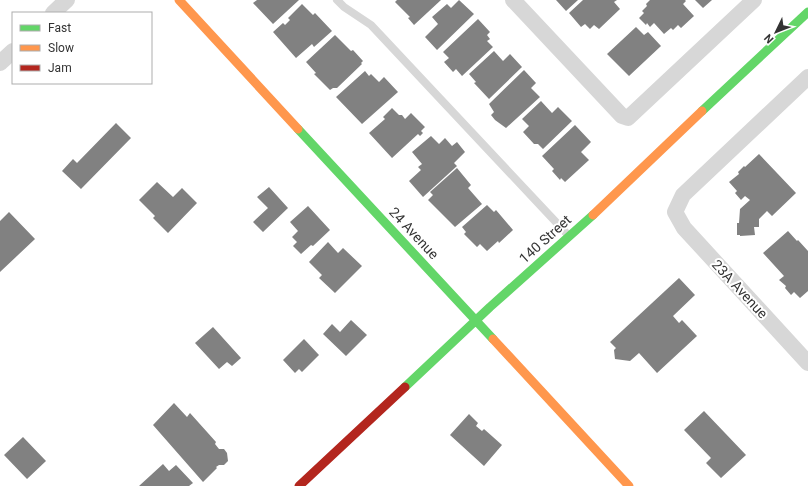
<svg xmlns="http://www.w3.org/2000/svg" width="808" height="486" font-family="Roboto,sans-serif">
<rect width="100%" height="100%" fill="#fff"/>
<!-- building -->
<path fill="#818181" d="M257,0h42l-26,24 -20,-21z
M397,0h44l-27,25 -6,-7 2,-1 -15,-15z
M459,0l15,14 -37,36 -12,-13 13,-13 -6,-7 15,-13 4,4z
M556,0h22l-12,11z
M583,0h34l-3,2 6,7 -21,20 -5,-4 -4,4 -5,-5 -4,3 -12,-14z
M650,0h35l1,1 -3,3 11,12 -13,12 -3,-3 -5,5 -2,-2 -7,6 -10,-11 -4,4 -3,-4 -1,2 -7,-7 5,-5 -2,-2 5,-5 -1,-2z
M695,0h17l-9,8z
M302,4l11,11 2,-2 17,18 -18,16 -2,-3 -16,14 -23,-26 10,-9 2,2 5,-5 -2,-2z
M478,19l12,13 -3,3 3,4 -3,2 6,6 -31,29 -6,-7 -3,3 -9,-10 5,-4 -6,-6z
M636,27l8,8 4,-3 13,14 -32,30 -22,-22z
M335,35l16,16 2,-1 10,11 -2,2 1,1 -25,24h-4l-3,2 -16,-16 2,-1 -10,-11z
M494,51l9,10 7,-7 12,13 -33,32 -15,-16 2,-1 -7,-8z
M524,70l12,13 -5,5 9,9 -34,31 -11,-8 -4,-5 3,-3 -5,-8z
M365,71l4,5 2,-2 8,8 5,-5 14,15 -36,32 -26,-27z
M541,101l11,12 6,-6 14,14 -29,28 -5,-5h-4l-11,-12 6,-6 -7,-7z
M392,108l7,7h3l3,4 6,-6 14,14 -4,4 2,2 -3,3 -2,-2 -26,24 -23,-25 16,-14 -2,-2z
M116,123l15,15 -50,51 -19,-18 11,-12 4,4z
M575,125l16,17 -10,10 8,8 -24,22 -4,-4 -1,2 -8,-9 2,-2 -12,-13z
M431,136l8,8 6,-6 7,8 5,-4 8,10 -11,11 3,3 -34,31 -14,-16 12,-11 -3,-3 4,-3 -10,-12z
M759,154l37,39 -24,23 -5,-5 -8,8v8h-5l1,8 -15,1v-1h-3v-12h2l1,-14 10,-9 -5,-4 -4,4 -6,-7 2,-2 -8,-9 10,-8 -1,-2 6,-6 1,1z
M457,168l14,17 -3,3 14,16 -27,23 -27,-27 5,-5 -3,-3z
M157,182l16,15 9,-9 15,15 -29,30 -15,-15 2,-2 -16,-16z
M269,187l19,21 -25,24 -10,-10 15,-14 -11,-11z
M487,205l7,7 2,-2 17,20 -14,13 -1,-2 -11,10 -7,-7 -3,3 -13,-13 2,-2 -4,-5z
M308,206l22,24 -17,16 -2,-1 -10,9 -8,-8 4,-4 -5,-5 6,-6 -8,-9z
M9,212l26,27 -35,33v-51z
M788,231l9,10 1,-1 10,11v40l-8,7 -6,-6 -3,3 -6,-7 1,-2 -7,-6 5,-4 -21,-23z
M328,242l10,11 5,-5 19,18 -27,27 -16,-15 3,-3 -13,-13z
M679,278l16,17 -22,21 6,7 3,-3 15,16 -40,37 -18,-20 -9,8 -15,-2 -1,-9 2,-2 -6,-6z
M351,320l16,15 -21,21 -23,-22 9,-10 8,8z
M213,327l28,31 -9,8 -5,-4 -8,7 -24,-26z
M304,339l15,16 -17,17 -3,-3 -4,4 -12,-13z
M174,403l13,14 3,-4 26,29 -1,2 4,5h5l3,4 1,8 -4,4h-5l-3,2 1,1 -14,14 -50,-57z
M704,411l42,44 -25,23 -15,-15 5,-5 -27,-28z
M469,414l9,9 -2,3 6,5 2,-2 18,16 -18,21 -34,-31z
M23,437l23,24 -19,18 -23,-24z
M163,464l6,7 7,-6 17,18 -4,3h-50z"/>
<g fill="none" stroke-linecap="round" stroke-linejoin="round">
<!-- lane -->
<path stroke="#d7d7d7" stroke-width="8" d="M337,0l7,7 27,18 198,211"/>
<!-- street -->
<path stroke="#d7d7d7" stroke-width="16" d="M513,0l109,116 6,2 126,-118
M53,13l14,-13
M0,63l13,-12
M808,77l-125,118 -8,17 9,16 124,135"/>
<!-- fast -->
<path stroke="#63d668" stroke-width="9" d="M702,111l106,-99
M298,129l195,210
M405,387l85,-80 103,-92"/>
<!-- slow -->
<path stroke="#ff974d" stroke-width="9" d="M179,0l119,129
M593,215l109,-104
M493,339l136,147"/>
<!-- jam -->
<path stroke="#b3261e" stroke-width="9" d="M299,486l106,-99"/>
</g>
<g text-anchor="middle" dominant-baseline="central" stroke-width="4" stroke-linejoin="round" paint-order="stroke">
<!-- street labels -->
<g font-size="14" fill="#333" stroke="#fff">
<text transform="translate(414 233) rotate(47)">24 Avenue</text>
<text transform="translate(545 239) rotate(-42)">140 Street</text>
<text transform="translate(740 289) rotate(47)">23A Avenue</text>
</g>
</g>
<!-- legend -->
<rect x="12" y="12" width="140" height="72" fill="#ffffff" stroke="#adadad"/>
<rect x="20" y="25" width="20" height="6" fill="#63d668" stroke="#adadad"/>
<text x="48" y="32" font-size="12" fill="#333333">Fast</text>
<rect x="20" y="45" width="20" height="6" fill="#ff974d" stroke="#adadad"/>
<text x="48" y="52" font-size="12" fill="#333333">Slow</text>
<rect x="20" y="65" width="20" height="6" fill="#b3261e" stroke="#adadad"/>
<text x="48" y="72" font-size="12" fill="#333333">Jam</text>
<!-- north arrow -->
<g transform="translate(776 32) rotate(227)" stroke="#ffffff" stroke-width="3" paint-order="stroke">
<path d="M0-3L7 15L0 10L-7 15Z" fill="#333333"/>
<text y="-6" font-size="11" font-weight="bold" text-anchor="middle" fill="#333333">N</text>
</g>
</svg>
